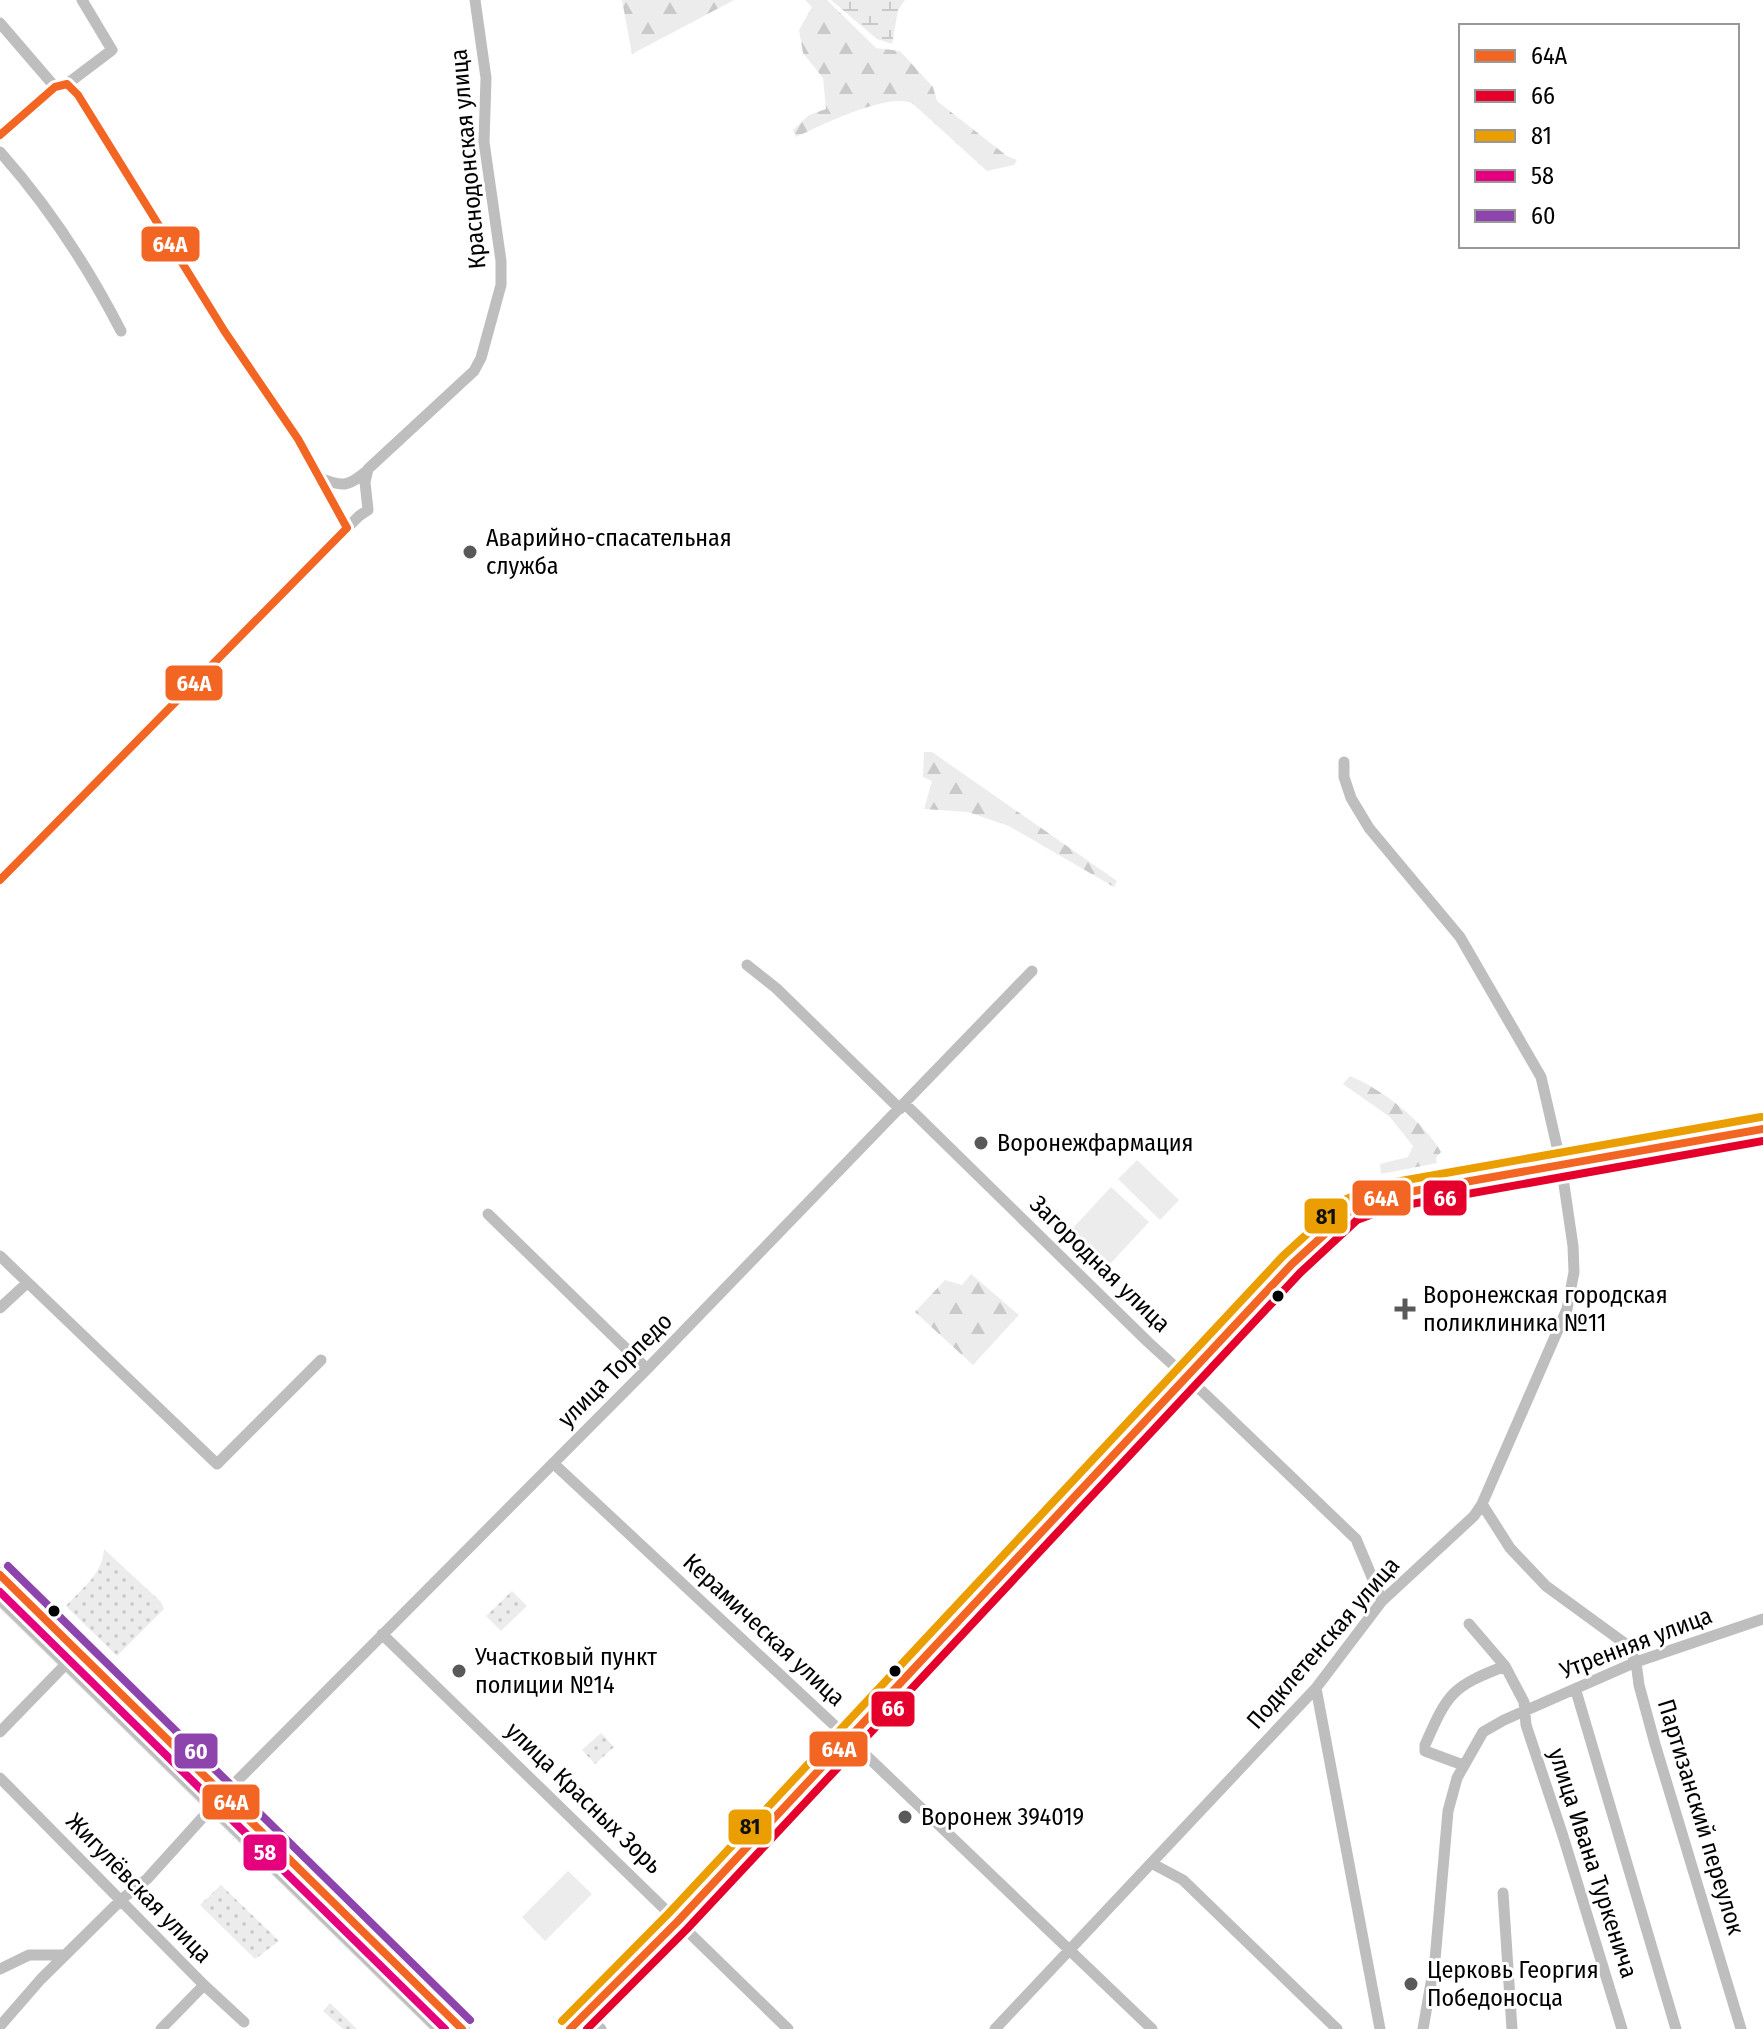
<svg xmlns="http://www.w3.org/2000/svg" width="1763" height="2029" font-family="'Fira Sans Condensed',sans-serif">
<defs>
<pattern id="grass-dots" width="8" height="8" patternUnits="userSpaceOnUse" patternTransform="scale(2)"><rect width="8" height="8" fill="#ececec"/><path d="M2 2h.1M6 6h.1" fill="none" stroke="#c9c9c9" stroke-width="1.8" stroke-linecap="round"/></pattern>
<pattern id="forest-firs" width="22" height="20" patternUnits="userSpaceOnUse" patternTransform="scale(2)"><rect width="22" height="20" fill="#ececec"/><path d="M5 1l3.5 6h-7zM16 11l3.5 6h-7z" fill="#c9c9c9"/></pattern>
<pattern id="wetland-marsh" width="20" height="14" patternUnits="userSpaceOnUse" patternTransform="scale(2)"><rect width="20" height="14" fill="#ececec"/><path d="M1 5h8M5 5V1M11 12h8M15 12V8" fill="none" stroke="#c9c9c9"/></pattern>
</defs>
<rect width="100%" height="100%" fill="#fff"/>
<!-- grass -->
<path fill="url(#grass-dots)" d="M104,1549l57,53 3,7 -47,47 -51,-50c17,-19 36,-31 38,-57z
M512,1591l15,15 -26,25 -15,-15z
M601,1733l13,14 -19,17 -13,-14z
M221,1885l58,56 -24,18 -55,-54z
M330,2003l27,26h-14l-20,-18z"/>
<!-- forest -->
<path fill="url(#forest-firs)" d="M622,0h112l-102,54z
M805,0h22l49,48 24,3 33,36 4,14 70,55 10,4 -3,5 -27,6 -75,-68c-26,-10 -90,22 -116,34l-3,-7 16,-15 17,-6 -3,-31 -20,-25 -4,-23 13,-23z
M924,752h8l185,129 -3,6 -105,-61 -41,-14 -44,-3 8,-28 -9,-4z
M1350,1076c32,13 74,46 91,76l-5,6 1,5 -56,11 -1,-10 28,-7 5,-11 -23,-29 -47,-33z
M971,1274l48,41 -46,50 -58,-53 30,-32 17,5z"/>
<!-- wetland -->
<path fill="url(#wetland-marsh)" d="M831,0h74l-7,10 -6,34 -15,-5z"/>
<!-- garden -->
<path fill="#ececec" d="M1137,1160l42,40 -19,20 -42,-41z
M1111,1187l38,35 -39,42 -38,-35z
M568,1871l24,23 -47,47 -23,-24z"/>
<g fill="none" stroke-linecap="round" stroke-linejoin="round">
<!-- major casing -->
<g stroke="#dbdbdb" stroke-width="16">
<path id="major" d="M0,1575l462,454
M0,1597l441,432"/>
</g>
<!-- minor -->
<path stroke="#bebebe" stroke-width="11" d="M0,23l55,64
M67,84l21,25 137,223 73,107 49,89
M0,135l55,-48 12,-3 45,-34 -30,-50
M0,152c49,55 87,113 121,179
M320,478c24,10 29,8 48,-8
M0,880l359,-364 9,-6 -3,-28 3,-13 106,-98 7,-13 20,-73v-24l-17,-119 2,-64 -11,-78
M747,965l29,23 124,121
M905,1104l243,238 57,52 151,145 26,62
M488,1214l159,155
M0,1256l217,208 104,-104
M0,1308l27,-25
M553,1463l295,275 304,291
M1482,1504l28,44 36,38 81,59 9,17 3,23 16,59 86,285
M1469,1624l36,42 19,36 2,23 37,111 59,193
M382,1634l406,395
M1316,1688l64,341
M1576,1691l100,338
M0,1732l67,-69
M1463,1765l-38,-14v-6c23,-52 26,-58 80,-79
M0,1778l204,207 -43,44
M223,1795l424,-426 385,-398
M1153,1864l30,16 154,149
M1503,1893l9,136
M0,1969l29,-14h36
M204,1985l40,37
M585,2014l16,15
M0,2026l41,-47 81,-80 25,-20 66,-73
M570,2029l108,-108 614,-657 59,-54 35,-14 377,-67
M995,2029l321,-341 66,-87 92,-85 8,-12 85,-195 7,-37 -1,-26 -12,-82 -20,-87 -81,-140 -91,-109 -18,-30 -7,-21v-15
M1423,2029l12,-69 13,-149 9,-33 26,-46 21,-12 132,-58 127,-43"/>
<!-- major -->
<use href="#major" stroke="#bebebe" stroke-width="14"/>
<!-- bus-1 casing -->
<g stroke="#fff" stroke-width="14">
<path id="bus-1" d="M0,135l55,-48 12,-3 11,11 147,237 73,107 49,89 -347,352
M0,1575l462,454
M570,2029l108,-108 614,-657 59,-54 35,-14 377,-67"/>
</g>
<!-- bus-2 casing -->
<g stroke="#fff" stroke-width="14">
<path id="bus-2" d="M587,2029l100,-100 613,-656 57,-53 32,-12 374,-67"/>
</g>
<!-- bus-3 casing -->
<g stroke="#fff" stroke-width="14">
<path id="bus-3" d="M562,2021l107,-108 614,-657 61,-56 40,-16 377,-67"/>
</g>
<!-- bus-4 casing -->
<g stroke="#fff" stroke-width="14">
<path id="bus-4" d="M0,1592l445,437"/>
</g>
<!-- bus-5 casing -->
<g stroke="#fff" stroke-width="14">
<path id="bus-5" d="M8,1566l462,454"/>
</g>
<!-- bus-1 -->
<use href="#bus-1" stroke="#f26522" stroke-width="8"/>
<!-- bus-2 -->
<use href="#bus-2" stroke="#e4002b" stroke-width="8"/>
<!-- bus-3 -->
<use href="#bus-3" stroke="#eb9e00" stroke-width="8"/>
<!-- bus-4 -->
<use href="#bus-4" stroke="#e5007d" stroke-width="8"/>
<!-- bus-5 -->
<use href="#bus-5" stroke="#8e44ad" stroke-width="8"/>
</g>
<!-- markers -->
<g fill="#595959" stroke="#fff" stroke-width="3">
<circle cx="470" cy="552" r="8"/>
<circle cx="981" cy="1143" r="8"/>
<path d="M1401 1297h8v8h8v8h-8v8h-8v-8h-8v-8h8z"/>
<circle cx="459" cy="1671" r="8"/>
<circle cx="905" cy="1817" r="8"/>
<circle cx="1411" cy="1984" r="8"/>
</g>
<g fill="#000" stroke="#fff" stroke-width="3">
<circle cx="1278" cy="1296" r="7"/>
<circle cx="54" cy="1611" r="7"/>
<circle cx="895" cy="1671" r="7"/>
</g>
<g text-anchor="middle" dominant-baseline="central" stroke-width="6" stroke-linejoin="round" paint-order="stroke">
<!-- street labels -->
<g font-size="24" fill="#000" stroke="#fff">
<text transform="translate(468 159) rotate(-95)">Краснодонская улица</text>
<text transform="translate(1100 1264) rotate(44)">Загородная улица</text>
<text transform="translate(615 1370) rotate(-45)">улица Торпедо</text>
<text transform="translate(764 1630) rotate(43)">Керамическая улица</text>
<text transform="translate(1323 1643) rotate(-49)">Подклетенская улица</text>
<text transform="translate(1636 1643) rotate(-21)">Утренняя улица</text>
<text transform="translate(584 1798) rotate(44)">улица Красных Зорь</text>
<text transform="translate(1701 1817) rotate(73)">Партизанский переулок</text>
<text transform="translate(1593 1863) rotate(72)">улица Ивана Туркенича</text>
<text transform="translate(139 1888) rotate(46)">Жигулёвская улица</text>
</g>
<!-- poi labels -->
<g font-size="24" fill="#000" stroke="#fff" text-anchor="start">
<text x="486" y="538">Аварийно-спасательная<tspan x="486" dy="28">служба</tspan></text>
<text x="997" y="1143">Воронежфармация</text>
<text x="1423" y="1295">Воронежская городская<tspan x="1423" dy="28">поликлиника №11</tspan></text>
<text x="475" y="1657">Участковый пункт<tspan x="475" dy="28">полиции №14</tspan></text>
<text x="921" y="1817">Воронеж 394019</text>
<text x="1427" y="1970">Церковь Георгия<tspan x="1427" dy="28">Победоносца</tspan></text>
</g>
</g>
<g stroke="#fff" stroke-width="3">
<rect x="140" y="225" width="61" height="38" rx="8" fill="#f26522"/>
<rect x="164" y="664" width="60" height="38" rx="8" fill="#f26522"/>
<rect x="1422" y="1179" width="46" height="38" rx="8" fill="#e4002b"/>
<rect x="1351" y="1179" width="61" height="38" rx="8" fill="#f26522"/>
<rect x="1303" y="1197" width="46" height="38" rx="8" fill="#eb9e00"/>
<rect x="870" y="1690" width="46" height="38" rx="8" fill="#e4002b"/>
<rect x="808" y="1730" width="61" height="38" rx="8" fill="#f26522"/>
<rect x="173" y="1732" width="46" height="38" rx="8" fill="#8e44ad"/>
<rect x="201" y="1783" width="60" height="38" rx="8" fill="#f26522"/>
<rect x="727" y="1808" width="46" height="38" rx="8" fill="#eb9e00"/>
<rect x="242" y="1833" width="46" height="39" rx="8" fill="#e5007d"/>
</g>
<g font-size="22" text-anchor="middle" font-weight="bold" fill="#fff">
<text x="170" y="252">64А</text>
<text x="194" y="691">64А</text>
<text x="1445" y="1206">66</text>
<text x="1381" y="1206">64А</text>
<text x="893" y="1716">66</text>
<text x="839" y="1757">64А</text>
<text x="196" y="1759">60</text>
<text x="231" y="1810">64А</text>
<text x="265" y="1860">58</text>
</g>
<g font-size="22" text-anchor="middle" font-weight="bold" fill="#111">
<text x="1326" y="1224">81</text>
<text x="750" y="1834">81</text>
</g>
<!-- legend -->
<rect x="1459" y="24" width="280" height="224" fill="#ffffff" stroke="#999999" stroke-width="2"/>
<rect x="1475" y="50" width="40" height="12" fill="#f26522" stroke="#999999" stroke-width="2"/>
<text x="1531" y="64" font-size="24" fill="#000000">64А</text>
<rect x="1475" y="90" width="40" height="12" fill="#e4002b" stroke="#999999" stroke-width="2"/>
<text x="1531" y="104" font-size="24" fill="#000000">66</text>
<rect x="1475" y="130" width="40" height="12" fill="#eb9e00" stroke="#999999" stroke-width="2"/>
<text x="1531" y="144" font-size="24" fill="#000000">81</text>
<rect x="1475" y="170" width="40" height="12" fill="#e5007d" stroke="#999999" stroke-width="2"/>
<text x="1531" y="184" font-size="24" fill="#000000">58</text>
<rect x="1475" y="210" width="40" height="12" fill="#8e44ad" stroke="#999999" stroke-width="2"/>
<text x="1531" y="224" font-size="24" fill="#000000">60</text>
</svg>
